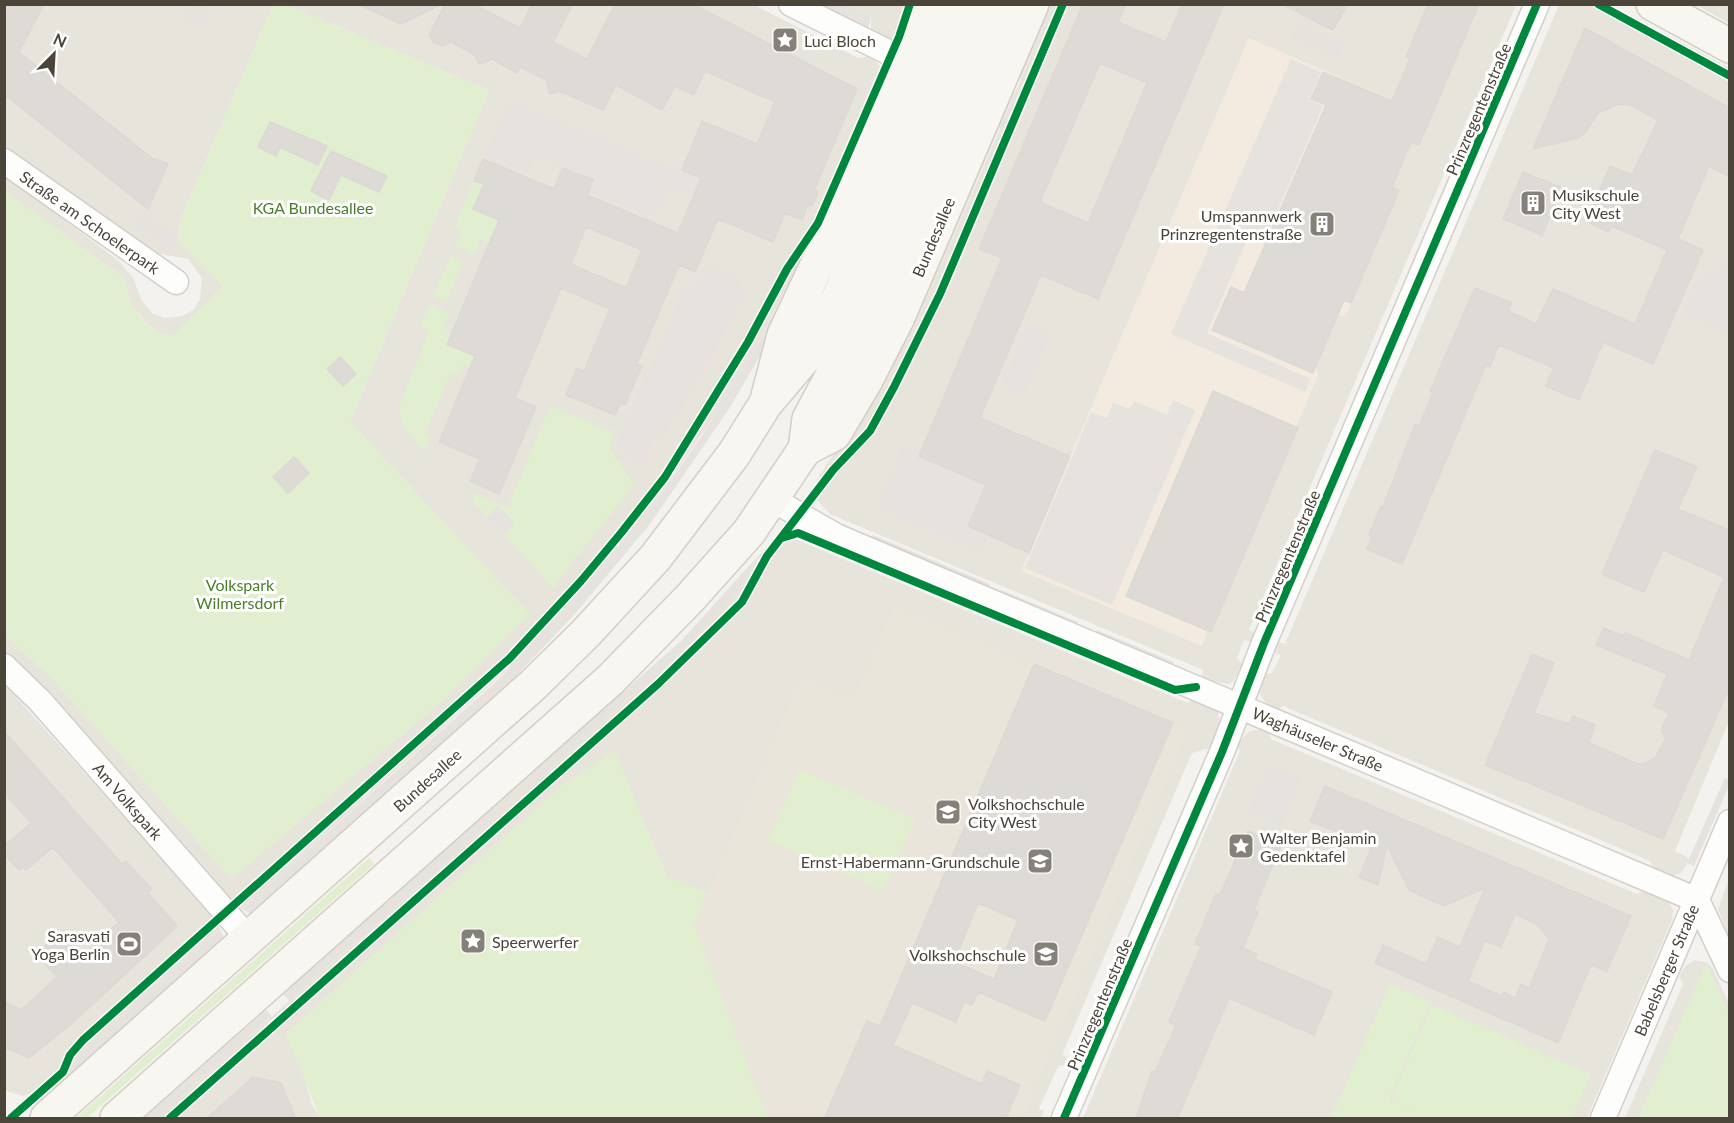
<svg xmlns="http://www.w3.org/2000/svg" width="1734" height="1123" font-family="Lato,sans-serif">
<rect width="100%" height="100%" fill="#f4f2ee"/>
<!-- residential -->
<path fill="#e7e4dc" d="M5,5h268l-91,211 -5,23 46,47 -51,51 -14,-5 -13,-10 -13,-17 -9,-28 -118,-85v-17l115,87 13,16 9,23 11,13 12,4 18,-2 10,-6 7,-11 2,-21 -14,-19 -38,-7 -145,-104z
M287,5h467l104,53 12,-2 10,10 4,11 -79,192 -10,2 -42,82 -31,51 -67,99 -38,49 -87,97 -288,260 -10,-5 -227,-249v-20l46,42 177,198 5,2 209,-176 87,-87 -179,-192 139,-332z
M847,5h72l-20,32 -14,3 -10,-4 -4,-6v-14z
M1053,5h463l-267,625 8,4 -3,9 -10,-3 -7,18 5,6 -9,18 -6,2 -25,-5 1,-9 -373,-156 -14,-15 -1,-13 5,-11 19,-30 15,-5 55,-100 91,-211 -6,-8 2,-5h9z
M1559,5h52l118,63v653l-54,130 12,6 2,4 -7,11 -9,4 -19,-7 -4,-8 -367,-155 -6,4 -9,-4 -9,-13 6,-19 7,-1 9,-17 -9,-5 3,-10 10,3z
M1696,5h33v18z
M786,538l9,1 393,164 5,-5 25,14 2,12 -10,24 -18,5 -130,302 5,2 -3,8 -6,1 -19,43 5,2 -3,7h-273l-154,-367 -103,80 -225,203 14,29 12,41 8,14h-163l331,-293 6,-19 33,-29h14l146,-131 58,-62 3,-17 22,-23z
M4,684l203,224 9,10 4,11 -142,126 -6,17 -14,13 -6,-7 -15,14 -14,4 -19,-6z
M1259,729l10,3 2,7 366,155 9,-4 21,9 6,11 -1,10 -85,198h-504l157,-367 -3,-6 11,-13z
M1728,882h1v55l-11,-28z
M1695,960l13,3 5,6 16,35v114h-104l58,-134 -4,-7 6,-11z"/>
<!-- commercial -->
<path fill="#f3ebdf" d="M1249,38l139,60 -13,32 35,15 -21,49 8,3 -52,120 -8,-3 -21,48 2,14 -116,270 -181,-75z"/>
<!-- education -->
<path fill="#eae5da" d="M895,605l293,126 -165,387h-255l-74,-193 107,-249 52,22z"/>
<!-- green -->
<path fill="#e1eecf" d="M273,5h14l202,85 -139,332 180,192 -88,87 -208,176 -6,-2 -177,-198 -46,-42v-444l118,86 9,28 12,17 14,10 14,4 51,-50 -46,-47 5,-23z
M474,181l10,3 -11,25 38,16 -10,24 -21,-9 -6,15 -19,-9 6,-15 -7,-4z
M451,255l12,6 -17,41 -13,-6z
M430,304l20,9 -7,15 9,4 -5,12 28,12 -5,12 -6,-3 -5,11 -8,-3 -26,60 6,3 -7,16 -20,-25 -6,-19 32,-78 -10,-5z
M550,406l64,26 -5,16 25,36 -81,104 -49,-54 11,-11 -17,-17 -11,11 -13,-14v-10l34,14z
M615,751l51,125 41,17 -13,32 74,193h-448l-34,-84 276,-249z
M799,769l116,50 -31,72 -116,-50z
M369,858l5,6 -287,254h-11z
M1706,964l23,49v105h-91z
M1390,984l41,18 -42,98 24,10 -22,-10 41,-95 159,69 -19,44h-241z"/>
<!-- parking -->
<path fill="#e6e3df" d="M189,5h23l-10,22 -19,-8z
M816,5h31l24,11 -3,15z
M1046,5h7l-32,73 -6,-3z
M1297,22l47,21 -7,16 -47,-21z
M1291,59l30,13 -12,28 14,6 -60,138 -15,-6 -41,95 104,46 -6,13 -134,-58z
M1008,88l7,3 -106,249 -55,100 -15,5z
M508,100l192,80 -7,17 -25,-10 -13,32 -66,-28 4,-11 -57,-24 -7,17 -43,-18z
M143,210l34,28 -10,12 -35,-28z
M1721,261l8,6v68l-46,-24 21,-40 9,5z
M710,265l24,10 12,17 -52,96 -33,52 -12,-7 3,18 -13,17 -22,-27 67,-151 10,-5z
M797,270l-22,60 -46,79 -79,115 -76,91 -60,63 -263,236 -9,-5 258,-231 91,-97 64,-78 46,-66 52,-84z
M1028,326l22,9 -25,59 -23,-9z
M1173,400l22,10 -83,195 -87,-37 66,-156 16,6 6,-15 17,6 4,-8 33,14z
M904,443l17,8 -2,5 74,12 -25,58 21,9 -8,17 -105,-45z
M498,506l17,17 -11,11 -17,-17z
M873,535l117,49 -2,7 -118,-50z
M748,567l-3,17 -58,62 -146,131h-14l155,-137z
M1001,590l77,32 -3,6 -77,-32z
M1097,630l77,32 -3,6 -77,-32z
M1268,765l33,13 -19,47 -33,-14z
M1725,778l4,2v6l-35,80 -7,-3z
M494,806l-6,19 -199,176 -6,-7z
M220,929l4,9 -152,134 6,-17z
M266,1010l6,6 -115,102h-13z"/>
<!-- building -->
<path fill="#dedbd6" stroke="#dcd9d4" stroke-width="1.5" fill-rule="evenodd" d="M4,4h40l-25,48 133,106 16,6 -20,45 -144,-115z
M358,4h84l-41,20z
M445,4h28l47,24 12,-24h41l-20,38 34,17 28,-55h78l164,85 -42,99 3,5 -5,12 -6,2 -5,13 -17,-7 -12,29 -55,-23 -23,53 -16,-7 -42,99 5,2 -17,39 -5,-1 -5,11 -49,-20 11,-27 7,3 26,-62 -49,-21 -46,110 21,9 -37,87 -29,-13 10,-22 -41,-17 36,-86 -28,-12 52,-124 -26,-11 11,-25 -10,-3 9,-22 71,30 9,-21 30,12 -6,15 91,38 23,-55 -19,-8 20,-49 55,23 18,-42 -70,-31 -11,24 -19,-9 -13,24 -46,-25 -13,25 -44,-19 -9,3 -4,-14 -26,-13 -3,6 -25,-14 -13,5 -4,-9 -24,-13 -8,4 -9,-3 -5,-8zM586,227l56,23 -16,38 -55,-24z
M1083,4h43l-8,18 48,20 16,-38h42l-126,295 -57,-24 -61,143 90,38 -41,97 -61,-27 18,-41 -67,-29 83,-198 -23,-9zM1100,63l47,20 -59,140 -48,-21z
M1282,4h66l-15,26z
M1428,4h51l-60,141 -8,-3 -19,45 7,4 -48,112 -7,-3 -31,73 -101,-43 19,-43 13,6 82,-188 -15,-6 12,-27 69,29 18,-42 -4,-2z
M1585,28l145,80v69l-21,-11 -31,73 25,11 -50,114 -50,-22 -24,58 -33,-14 8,-18 -55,-23 -9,22 -4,-2 -84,199 -35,-15 5,-13 -3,-1 12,-29 2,1 32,-83 4,2 14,-33 -3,-2 45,-103 37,15 -4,8 28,13 17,-35 82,35 32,-74 -55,-24 -3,6 -23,-11 24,-55 22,9 26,-55 -28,-15 -11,-1 -21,9 -13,20 -7,5 -45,11z
M270,122l57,24 -9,19 -38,-18 -4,9 -18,-9z
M331,151l56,25 -8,16 -38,-17 -12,25 -18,-9z
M1523,172l39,16 -20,47 -39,-16z
M340,357l16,17 -13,12 -16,-17z
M1213,391l85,37 -87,204 -85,-36z
M1655,450l42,17 -19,42 52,21v156l-67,153 -178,-74 47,-111 22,9 -20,50 35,11 4,-8 22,9 -6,18 52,22 14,-7 11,-20 -5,-8 8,-17 -15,-7 13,-32 -71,-29 8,-17 19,8 2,-3 64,27 35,-83 -61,-27 -19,42 -42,-18z
M294,457l15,16 -21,20 -15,-16z
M1034,664l139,59 -128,298 -67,-29 -6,13 -8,-3 -8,20 -44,-19 -19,42 89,39 5,-13 33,14 -14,34h-182l43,-98 13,5zM978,903l40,17 -24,59 -40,-17z
M4,731l118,133 4,-3 12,13 14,15 -4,4 29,33 -101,94 -47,38 -25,-11v-45l17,8 36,-33 -21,-23 27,-24 21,24 35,-32 -66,-75 -27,23 -3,-3 -4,3 -15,-16v-8l27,-23 -27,-31z
M1325,786l306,130 -24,55 -16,-6 -33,78 -183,-80 8,-18 43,19 12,-27 22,10 25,-59 -41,18 -18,-8 -17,-8 -22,-45 -9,40 -19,-8 13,-31 -62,-25zM1515,914l22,10 12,15 -20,49 -8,-4 -6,14 -12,-6 -1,4 -34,-15 17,-40 16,6z
M1248,831l33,14 -27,65 4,2 -15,36 14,6 -2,5 77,33 -18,43 -85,-37 -52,121h-41l16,-48 3,1 21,-47 -7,-3 32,-76 -6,-2 21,-51 4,2z
M253,1077l28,6 15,36h-90z"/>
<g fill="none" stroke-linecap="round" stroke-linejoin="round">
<!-- street casing -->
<g stroke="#d2d0cb" stroke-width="27">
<path id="street" d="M791,4l115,57
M4,161l172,121
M772,499l64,37 861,364 33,70
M4,666l36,35 209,238
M1064,1118l158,-366 42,-109 273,-639
M1603,1118l127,-296"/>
</g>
<!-- secondary casing -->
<g stroke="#d3cfc5" stroke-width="36">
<path id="secondary" d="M1653,4l77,42
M768,396l16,-61 61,-129 85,-202
M805,449l29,-15 32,-54 32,-63 134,-313
M47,1118l486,-433 52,-51 70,-76 79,-104 32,-51 45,-53 30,-57 123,-289
M117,1118l493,-438 80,-82 59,-66 56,-83 4,-30 63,-118 127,-297"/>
</g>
<!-- street -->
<use href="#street" stroke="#fdfdfc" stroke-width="24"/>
<!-- secondary -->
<use href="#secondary" stroke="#f7f6f1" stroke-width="33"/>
<!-- cycleway casing -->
<g stroke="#fff" stroke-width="11">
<path id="cycleway" d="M1598,4l132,72
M782,538l16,-5 377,157 21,-3
M11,1118l52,-46 7,-17 13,-15 427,-382 71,-77 40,-48 44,-56 83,-135 39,-73 31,-46 81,-186 11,-33
M170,1118l488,-434 84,-82 25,-46 66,-86 37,-39 24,-44 46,-93 123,-290
M1064,1118l158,-366 42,-109 273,-639"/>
</g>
<!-- cycleway -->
<use href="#cycleway" stroke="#00873e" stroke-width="8"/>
</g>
<!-- icons -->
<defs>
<g id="sight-square" transform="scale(1.35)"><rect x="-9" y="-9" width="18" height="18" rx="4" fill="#868178" stroke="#fff"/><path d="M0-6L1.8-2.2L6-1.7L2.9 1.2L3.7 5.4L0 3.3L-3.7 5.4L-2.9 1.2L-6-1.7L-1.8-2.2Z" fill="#fff"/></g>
<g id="building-square" transform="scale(1.35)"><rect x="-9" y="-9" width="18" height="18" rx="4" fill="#868178" stroke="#fff"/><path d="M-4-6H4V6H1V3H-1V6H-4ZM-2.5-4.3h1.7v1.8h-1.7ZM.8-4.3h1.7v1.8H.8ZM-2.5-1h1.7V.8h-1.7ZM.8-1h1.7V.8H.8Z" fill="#fff"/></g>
<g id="school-square" transform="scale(1.35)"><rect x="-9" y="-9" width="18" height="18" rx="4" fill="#868178" stroke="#fff"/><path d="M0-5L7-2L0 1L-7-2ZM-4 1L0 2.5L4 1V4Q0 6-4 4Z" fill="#fff"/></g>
<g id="stadium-square" transform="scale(1.35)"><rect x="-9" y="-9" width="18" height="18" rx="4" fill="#868178" stroke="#fff"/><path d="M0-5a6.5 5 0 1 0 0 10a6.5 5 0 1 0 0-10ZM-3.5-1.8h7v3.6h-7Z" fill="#fff"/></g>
<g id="university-square" transform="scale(1.35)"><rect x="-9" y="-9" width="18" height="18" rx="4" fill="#868178" stroke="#fff"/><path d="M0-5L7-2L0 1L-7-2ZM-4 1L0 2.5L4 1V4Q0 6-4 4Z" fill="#fff"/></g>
</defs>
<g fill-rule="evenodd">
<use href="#sight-square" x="785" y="40"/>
<use href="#building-square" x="1533" y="203"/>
<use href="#building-square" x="1322" y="224"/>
<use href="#school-square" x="948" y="812"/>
<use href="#sight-square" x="1241" y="846"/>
<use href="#school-square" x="1040" y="861"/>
<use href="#sight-square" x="473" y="941"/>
<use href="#stadium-square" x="129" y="944"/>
<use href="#university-square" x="1046" y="954"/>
</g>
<g text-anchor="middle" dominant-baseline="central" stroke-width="6" stroke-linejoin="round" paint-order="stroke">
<!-- poi labels -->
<g font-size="16" fill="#4b4439" stroke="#fff" text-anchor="start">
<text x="804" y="40">Luci Bloch</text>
<text x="1552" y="194">Musikschule<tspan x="1552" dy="18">City West</tspan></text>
<text x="1302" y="215" text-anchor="end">Umspannwerk<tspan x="1302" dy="18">Prinzregentenstraße</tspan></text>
<text x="968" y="803">Volkshochschule<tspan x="968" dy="18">City West</tspan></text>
<text x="1260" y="837">Walter Benjamin<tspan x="1260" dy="18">Gedenktafel</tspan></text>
<text x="1020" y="861" text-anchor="end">Ernst-Habermann-Grundschule</text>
<text x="110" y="935" text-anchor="end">Sarasvati<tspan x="110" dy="18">Yoga Berlin</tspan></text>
<text x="492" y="941">Speerwerfer</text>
<text x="1026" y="954" text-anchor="end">Volkshochschule</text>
</g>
<!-- street labels -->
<g font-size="16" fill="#4b4439" stroke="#fff">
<text transform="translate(1478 109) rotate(-67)">Prinzregentenstraße</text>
<text transform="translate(90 222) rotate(35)">Straße am Schoelerpark</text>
<text transform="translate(933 237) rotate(-67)">Bundesallee</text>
<text transform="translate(1287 556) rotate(-67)">Prinzregentenstraße</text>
<text transform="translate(1318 739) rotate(23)">Waghäuseler Straße</text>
<text transform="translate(427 780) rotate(-42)">Bundesallee</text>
<text transform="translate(128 801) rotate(49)">Am Volkspark</text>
<text transform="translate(1666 970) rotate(-67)">Babelsberger Straße</text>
<text transform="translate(1099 1004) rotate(-67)">Prinzregentenstraße</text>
</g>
<!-- park labels -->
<g font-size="16" fill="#4a7f2a" stroke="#fff">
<text x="313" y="207">KGA Bundesallee</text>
<text x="240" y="584">Volkspark<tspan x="240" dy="18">Wilmersdorf</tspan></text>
</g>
</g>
<!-- border -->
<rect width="1734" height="1123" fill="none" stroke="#4b4439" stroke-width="12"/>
<!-- north arrow -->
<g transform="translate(54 54) rotate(24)" stroke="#ffffff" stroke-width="4.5" paint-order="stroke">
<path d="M0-4.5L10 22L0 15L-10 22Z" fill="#4b4439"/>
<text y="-9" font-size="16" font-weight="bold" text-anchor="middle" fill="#4b4439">N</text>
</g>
</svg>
